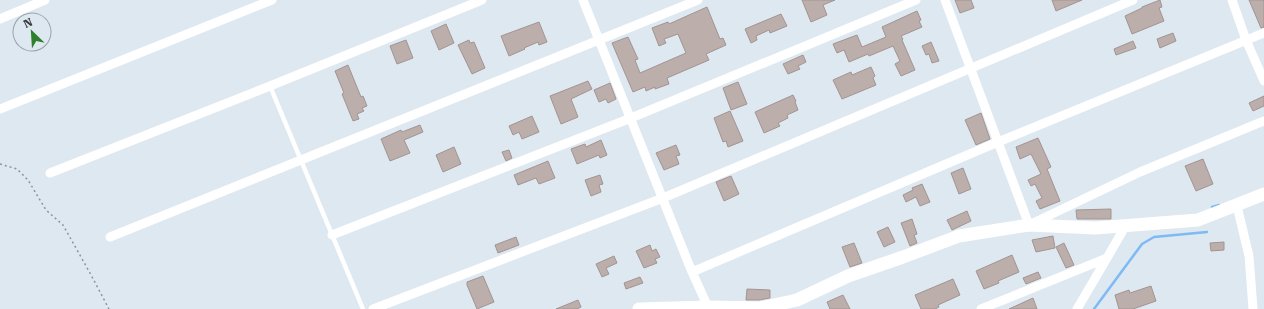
<svg xmlns="http://www.w3.org/2000/svg" width="1264" height="309" font-family="'Roboto Serif',serif">
<rect width="100%" height="100%" fill="#dee8f1"/>
<g fill="none" stroke-linecap="round" stroke-linejoin="round">
<!-- stream -->
<path stroke="#7ebaf4" stroke-width="2.5" d="M1212,207l7,-2
M1094,309l48,-65 12,-7 53,-5"/>
</g>
<!-- building -->
<path fill="#bcaeab" stroke="#a29491" d="M802,0h33l-12,5 4,10 -16,7z
M955,0h16l3,8 -14,5z
M1052,0h30l-26,11z
M1160,0l2,7 -3,1 5,13 -32,13 -7,-18 17,-8v-1z
M1249,0h15v27l-3,1z
M707,7l13,32 3,-1 3,7 -20,9 3,6 -42,18 2,6 -14,5v-2l-9,4 -1,-4 -12,5 -21,-49 16,-6 10,22 -3,1 5,13 46,-20 -8,-19 -14,5 2,4 -7,3 -7,-18 16,-6 1,2z
M917,11l4,9 -2,1 3,6 -21,9 2,3 -1,1 13,30 -14,6 -6,-12 5,-3 -7,-15 -24,10 -1,-2 -19,8 -5,-12 -7,3 -4,-9 24,-9 5,12 24,-10 -4,-10z
M781,14l6,12 -17,7 -1,-3 -13,6 1,4 -6,3 -6,-14z
M539,22l8,20 -8,3 -1,-3 -14,6 1,1 -16,7 -8,-20z
M446,24l8,19 -15,7 -8,-19z
M1173,33l3,8 -16,7 -3,-9z
M406,40l7,18 -16,6 -7,-18z
M469,40l1,3 4,-1 11,26 -13,6 -14,-29z
M1133,41l3,7 -20,7 -2,-6z
M931,42l8,19 -7,2 -3,-9 -3,1 -4,-9z
M803,55l3,7 -8,4 2,3 -12,5 -5,-10z
M348,65l13,32 2,-1 4,10 -5,2 2,3 -7,3 2,5 -6,2 -11,-27 2,-1 -9,-22z
M871,67l4,9 -2,2 3,7 -34,14 -9,-19 18,-8 1,3z
M588,81l4,8 -21,10 7,18 -17,7 -11,-28z
M738,82l9,22 -16,6 -8,-22z
M610,83l6,16 -8,4 -2,-4 -7,3 -5,-12z
M793,95l3,6 -1,1 3,8 -11,5 1,3 -10,5 2,3 -16,7 -9,-21z
M1264,96v10l-11,5 -4,-8z
M730,111l13,30 -15,6 -2,-6 -3,1 -9,-24z
M981,113l9,26 -14,6 -11,-25z
M532,116l7,16 -17,7 -3,-7 -6,3 -4,-9z
M420,125l3,7 -19,8 6,13 -20,8 -9,-22 20,-9 1,2z
M1038,138l13,29 -4,2 13,32 -20,8 -4,-8 6,-3 -7,-14 -4,2 -3,-6 13,-6 -10,-20 -11,5 -4,-12z
M601,140l6,15 -7,3 -1,-3 -22,9 -6,-15 14,-5 1,3z
M676,145l4,10 -4,1 3,8 -15,6 -8,-17z
M454,147l7,17 -18,8 -7,-17z
M509,150l3,8 -6,3 -4,-9z
M1203,159l10,25 -17,7 -11,-25z
M548,161l7,17 -16,6 -3,-6 -18,7 -4,-10z
M963,168l8,21 -12,5 -8,-21z
M600,175l3,9 -4,1 2,7 -10,4 -6,-16z
M731,176l8,18 -15,7 -8,-19z
M922,184l8,18 -10,4 -4,-9 -10,5 -3,-7 10,-5 -1,-2z
M1111,209v10h-34l-1,-9z
M967,211l4,10 -19,9 -5,-10z
M912,219l5,15 -3,1 3,8 -7,3 -9,-23z
M888,227l7,15 -11,5 -7,-15z
M1053,236l2,12 -19,4 -4,-12z
M516,237l3,8 -21,8 -3,-8z
M1224,242v8l-13,1 -1,-8z
M854,243l8,20 -12,4 -8,-20z
M1064,243l10,22 -8,3 -10,-21z
M650,245l2,6 4,-2 4,8 -5,2 2,4 -13,5 -8,-17z
M1012,255l7,17 -21,9 1,2 -15,6 -8,-18z
M614,256l3,7 -11,5 3,6 -7,3 -6,-13z
M1038,272l3,6 -15,6 -3,-6z
M483,276l11,26 -17,7 -10,-24v-3z
M640,277l3,6 -17,6 -2,-6z
M953,279l7,16 -22,10 1,2 -4,2h-14l-6,-14z
M1151,286l5,15 -23,8h-14l-4,-14 14,-5 1,3z
M747,289l23,1v8l-11,2h-13z
M843,295l7,14h-20l-3,-7z
M1033,298l4,11h-28z
M578,300l3,7 -4,2h-21z"/>
<g fill="none" stroke-linecap="round" stroke-linejoin="round">
<!-- path -->
<path stroke="#8c949a" stroke-width="1.5" stroke-dasharray="2 3" stroke-linecap="butt" d="M0,164l17,5 11,11 18,30 17,15 27,48 19,36"/>
<!-- lane -->
<path stroke="#fff" stroke-width="4.5" d="M270,86l93,223"/>
<!-- street -->
<path stroke="#fff" stroke-width="9" d="M583,0l109,272 16,35
M945,0l84,225 111,-53 124,-51
M1232,0l14,40 18,41
M0,19l45,-19
M0,109l272,-109
M50,173l220,-87 212,-86
M1237,206l12,50 4,53
M332,235l299,-117 285,-118
M110,237l588,-237
M692,272l306,-130 266,-109
M373,309l290,-111 470,-198
M981,309l126,-51 19,-33
M1077,309l30,-51"/>
<!-- secondary -->
<path stroke="#fff" stroke-width="13" d="M639,309l69,-2 52,1 37,-8 51,-24 55,-19 56,-21 70,-11 66,3 103,-8 66,-26"/>
</g>
<!-- north arrow -->
<g transform="translate(32 32) rotate(335)"><circle r="19" fill="#dee8f1" stroke="#9ba3aa"/>
<path d="M0-3L7 15L0 10L-7 15Z" fill="#2e802c"/>
<text y="-6" font-size="11" font-weight="bold" text-anchor="middle" fill="#373b3f">N</text>
</g>
</svg>
